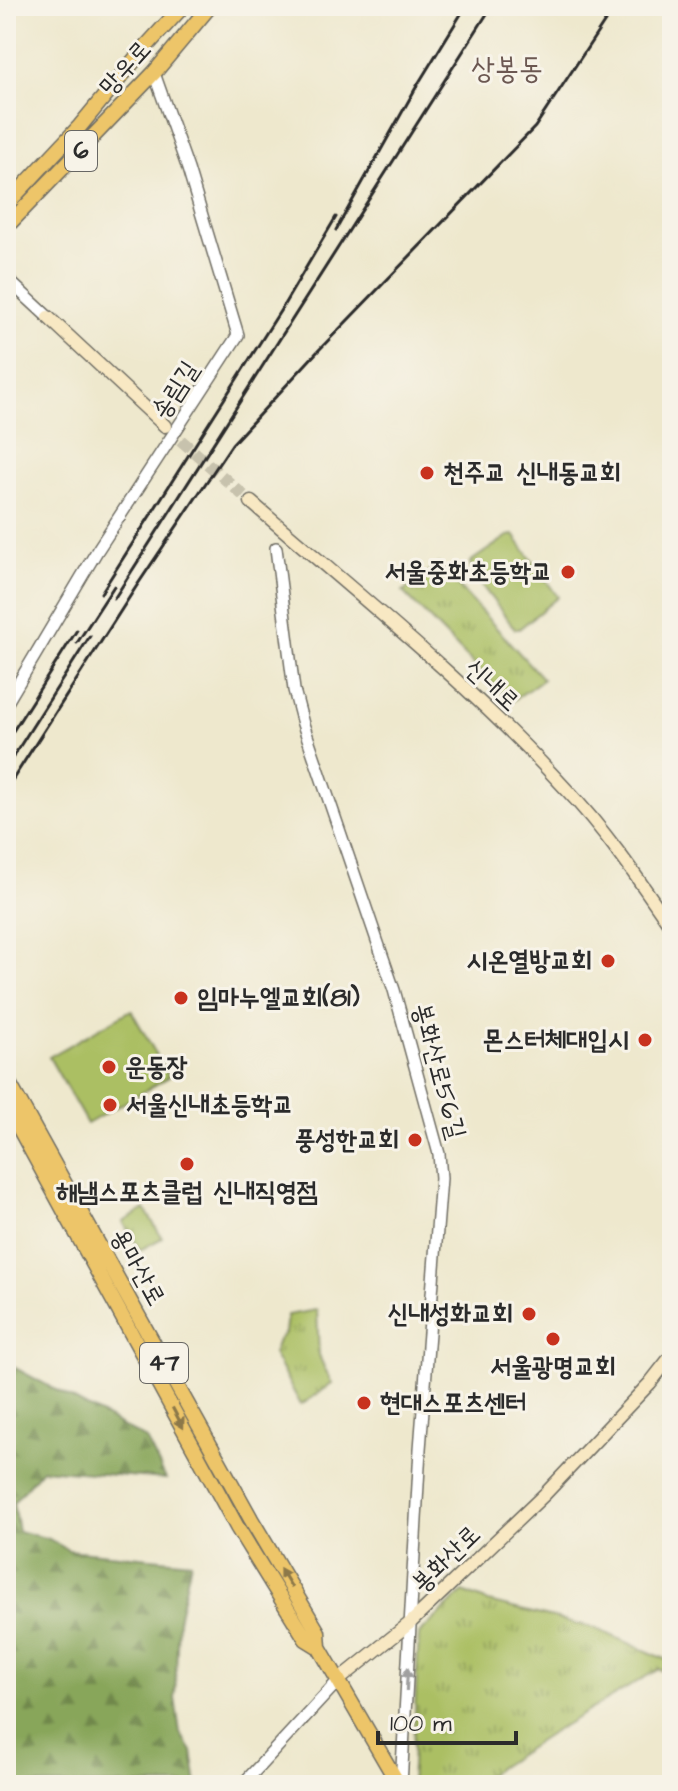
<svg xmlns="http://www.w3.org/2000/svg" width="678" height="1791" font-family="'Architects Daughter','Poor Story',sans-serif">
<defs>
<pattern id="forest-firs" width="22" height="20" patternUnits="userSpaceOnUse" patternTransform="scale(2)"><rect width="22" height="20" fill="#88a65a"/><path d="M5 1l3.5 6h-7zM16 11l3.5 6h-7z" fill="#6f874b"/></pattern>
<pattern id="park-tufts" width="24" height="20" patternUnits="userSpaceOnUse" patternTransform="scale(2)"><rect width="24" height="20" fill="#abbf64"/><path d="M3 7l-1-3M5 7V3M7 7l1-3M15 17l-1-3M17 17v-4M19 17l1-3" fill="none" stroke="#8b9b53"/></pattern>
</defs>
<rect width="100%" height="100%" fill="#f7f3e8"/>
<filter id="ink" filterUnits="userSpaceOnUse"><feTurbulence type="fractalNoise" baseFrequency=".0125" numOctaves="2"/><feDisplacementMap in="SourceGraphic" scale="16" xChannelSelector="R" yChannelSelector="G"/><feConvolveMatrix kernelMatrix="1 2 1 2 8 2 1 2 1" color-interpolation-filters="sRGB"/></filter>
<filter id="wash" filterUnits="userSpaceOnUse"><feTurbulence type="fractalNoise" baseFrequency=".006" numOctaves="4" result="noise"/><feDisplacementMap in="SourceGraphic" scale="32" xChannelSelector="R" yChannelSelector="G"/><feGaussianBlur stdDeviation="1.8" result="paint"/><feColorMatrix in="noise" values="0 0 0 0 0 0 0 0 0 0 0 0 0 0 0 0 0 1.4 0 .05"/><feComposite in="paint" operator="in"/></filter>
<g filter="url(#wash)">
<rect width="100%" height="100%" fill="#eee8cd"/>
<!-- grass -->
<path fill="#abbf64" stroke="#6b7548" stroke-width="2" d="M514,535l44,62 -39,32h-4l-42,-55 -3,-12 38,-26z
M131,1010l38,67 -82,47 -38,-67z"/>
<!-- forest -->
<path fill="url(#forest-firs)" stroke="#5a6842" stroke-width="2" d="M6,1363l140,76 20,40 -124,-10 -29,34 5,28 31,8 19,11 123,12 -13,58 -3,78 5,35 12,18 5,34h-191z"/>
<!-- park -->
<path fill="url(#park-tufts)" stroke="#6b7548" stroke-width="2" d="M438,564l105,115 -32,23 -108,-110z
M145,1209l17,29 -22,12 -17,-28z
M317,1310l2,46 13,28 -31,21 -28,-51 5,-14 7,-7 2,-18z
M463,1592l25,10 106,26 78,34v14l-13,-7 -106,63 -81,53h-61l8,-151z"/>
</g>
<g filter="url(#ink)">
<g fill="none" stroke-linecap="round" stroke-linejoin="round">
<!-- secondary-tunnel -->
<path stroke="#c7c2ad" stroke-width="12" stroke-dasharray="12 6" stroke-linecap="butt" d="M167,428l84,74"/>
<!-- tertiary casing -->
<g stroke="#6f6d64" stroke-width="14">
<path id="tertiary" d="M6,278l42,39
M276,548l18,142 9,34 91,266 45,164 2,24 -21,271 -19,336
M6,704l91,-153 141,-216 -50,-166 -34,-96
M242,1785l97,-105"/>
</g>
<!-- secondary casing -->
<g stroke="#6f6d64" stroke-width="15">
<path id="secondary" d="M48,317l117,109
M251,502c107,93 219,182 314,286 40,42 74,92 107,140
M339,1680l71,-57 135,-129 105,-111 22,-28"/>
</g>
<!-- primary casing -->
<g stroke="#6f6d64" stroke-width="17">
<path id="primary" d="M6,205l74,-79 61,-74 42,-46
M6,227l148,-154 56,-67
M6,1078l245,441 67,113 1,15
M6,1104l231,423 69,112 13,8 80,138"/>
</g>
<!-- tertiary -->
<use href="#tertiary" stroke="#fff" stroke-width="11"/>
<!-- secondary -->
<use href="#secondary" stroke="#f8e8c3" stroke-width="12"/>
<!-- primary -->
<use href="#primary" stroke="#edc569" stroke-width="14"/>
<!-- rail -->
<path stroke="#2b2b2b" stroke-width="3" d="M336,230l82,-146 48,-78
M101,593l181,-285 54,-91
M114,599l378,-593
M77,643l37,-57
M6,742l71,-112
M6,768l84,-132
M6,790l130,-203 96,-143 86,-93 217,-224 80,-121"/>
</g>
<!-- one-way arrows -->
<defs><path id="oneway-solid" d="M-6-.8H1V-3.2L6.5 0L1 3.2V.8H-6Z" transform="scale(2)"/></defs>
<g fill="#8c784a">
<use href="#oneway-solid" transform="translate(178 1418) rotate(62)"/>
<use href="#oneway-solid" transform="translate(286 1578) rotate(-121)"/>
</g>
<use fill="#a0a0a0" href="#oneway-solid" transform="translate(407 1679) rotate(-87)"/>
</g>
<!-- markers -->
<g fill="#c8321e" stroke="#f7f3e8" stroke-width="3">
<circle cx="427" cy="473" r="8"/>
<circle cx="568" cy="572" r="8"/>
<circle cx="608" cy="961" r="8"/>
<circle cx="181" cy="998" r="8"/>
<circle cx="645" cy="1040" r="8"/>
<circle cx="109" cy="1067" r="8"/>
<circle cx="110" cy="1105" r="8"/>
<circle cx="415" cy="1140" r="8"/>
<circle cx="187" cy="1164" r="8"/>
<circle cx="529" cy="1314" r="8"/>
<circle cx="553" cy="1339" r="8"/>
<circle cx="364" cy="1403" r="8"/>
</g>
<g text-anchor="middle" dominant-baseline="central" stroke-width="6" stroke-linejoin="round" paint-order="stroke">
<!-- shield labels -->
<g fill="#f7f3e8" stroke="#686764" stroke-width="2">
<rect x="65" y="131" width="32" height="40" rx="6"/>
<rect x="140" y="1343" width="48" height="40" rx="6"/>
</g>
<g font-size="24" font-weight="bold" fill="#2b2b2b">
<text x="81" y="151">6</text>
<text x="164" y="1363">47</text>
</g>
<!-- street labels -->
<g font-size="26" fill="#2b2b2b" stroke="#f7f3e8">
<text transform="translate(125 68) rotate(-48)">망우로</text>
<text transform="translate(175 390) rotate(-57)">송림길</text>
<text transform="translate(492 685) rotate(43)">신내로</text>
<text transform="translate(439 1071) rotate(75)">봉화산로56길</text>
<text transform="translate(138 1267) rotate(61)">용마산로</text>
<text transform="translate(446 1559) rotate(-44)">봉화산로</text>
</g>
<!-- poi labels -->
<g font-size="26" font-weight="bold" fill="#2b2b2b" stroke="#f7f3e8" text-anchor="start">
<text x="443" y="473">천주교 신내동교회</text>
<text x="552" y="572" text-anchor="end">서울중화초등학교</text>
<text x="592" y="961" text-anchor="end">시온열방교회</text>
<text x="197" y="998">임마누엘교회(81)</text>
<text x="629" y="1040" text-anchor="end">몬스터체대입시</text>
<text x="125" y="1067">운동장</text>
<text x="126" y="1105">서울신내초등학교</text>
<text x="399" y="1140" text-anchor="end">풍성한교회</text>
<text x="187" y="1192" text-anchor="middle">해냄스포츠클럽 신내직영점</text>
<text x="513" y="1314" text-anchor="end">신내성화교회</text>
<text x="553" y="1367" text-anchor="middle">서울광명교회</text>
<text x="380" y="1403">현대스포츠센터</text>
</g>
<!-- quarter labels -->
<g font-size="30" fill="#6c5852" stroke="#f7f3e8">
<text x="507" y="69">상봉동</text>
</g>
</g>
<!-- margin -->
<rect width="678" height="1791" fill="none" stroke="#f7f3e8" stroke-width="32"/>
<!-- scale -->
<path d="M378 1731v12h138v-12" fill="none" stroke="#2b2b2b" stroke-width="4"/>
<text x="390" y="1731" font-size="24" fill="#2b2b2b" stroke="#f7f3e8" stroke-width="6" paint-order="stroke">100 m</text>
</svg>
